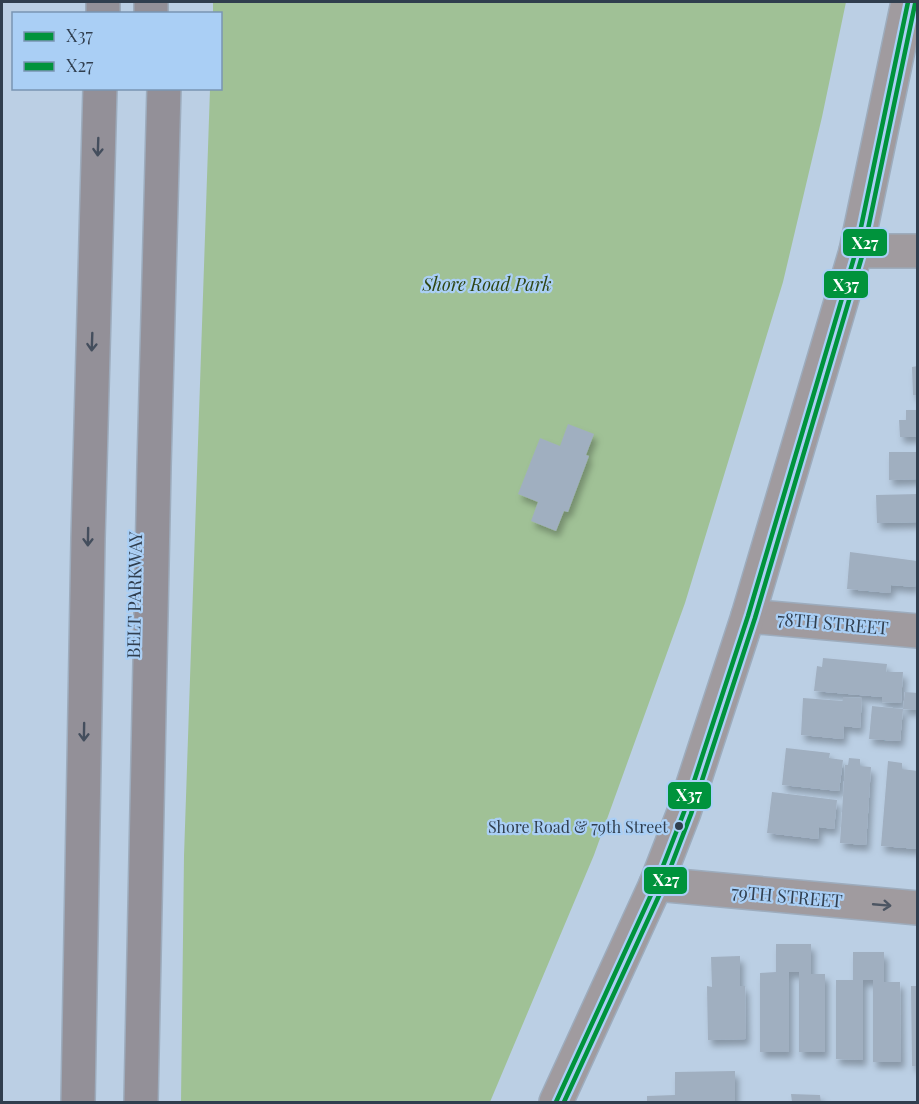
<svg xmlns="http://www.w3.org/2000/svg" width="919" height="1104" font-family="'Playfair Display',serif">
<defs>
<filter id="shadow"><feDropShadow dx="3.5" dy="6" stdDeviation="3" flood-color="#0004"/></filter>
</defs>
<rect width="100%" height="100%" fill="#bbcfe4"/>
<!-- green -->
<path fill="#a0c196" d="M213,2h633l-24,115 -39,165 -98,321 -91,252 -104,247h-309l3,-246 26,-767 10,-1v-74l-7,-1z"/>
<!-- building -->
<path fill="#a0afc0" filter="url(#shadow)" d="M918,366v29h-5l-1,-28z
M906,410h12v27h-18l-1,-17h7z
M568,424l26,10 -8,21 3,1 -21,56 -4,-1 -8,20 -25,-10 7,-19 -20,-8 22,-56 20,8z
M889,452h29v27l-29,1z
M918,494v28l-41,1 -1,-28z
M850,552l67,9 -2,26 -24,-2 -1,8 -43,-4z
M823,658l64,6 -1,8h17l-2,31 -19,-1v-5l-68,-6 3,-25 5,1z
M905,692l13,1v17l-15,-1z
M843,697l19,1 -2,30 -16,-2 -1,13 -42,-4 2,-37 40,3z
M872,706l31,3 -3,32 -31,-2z
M786,748l44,5 -1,5 14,2 -4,31 -57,-6z
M849,758l11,1v7l11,1 -5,78 -26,-2 5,-78h3z
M888,761l14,2v6l16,2v78l-37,-3z
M772,792l65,8 -3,29 -15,-2 -1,12 -51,-6z
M776,944h35v30h14v78h-26v-80h-10v80h-29v-79l16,-1z
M853,952h31v30h16l1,80h-28v-82h-10v80l-27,-1v-79h17z
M740,956v30h5l1,53 -38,1 -1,-54 5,1 -1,-30z
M911,986h7v80h-6z
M735,1071v31h-88v-6l28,-1v-23z
M791,1094l29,1 1,7h-29z"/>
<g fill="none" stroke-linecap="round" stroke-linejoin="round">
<!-- minor casing -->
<g stroke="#9dacbd" stroke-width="36">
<path id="minor" d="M856,251h62
M748,616l170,15
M656,884l262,24"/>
</g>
<!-- tertiary casing -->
<g stroke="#9dacbd" stroke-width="36">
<path id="tertiary" d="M556,1102l100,-218 28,-72 64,-196 108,-365 52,-249"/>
</g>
<!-- motorway casing -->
<g stroke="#9dacbd" stroke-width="36">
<path id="motorway" d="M103,14v-12
M151,14v-12
M78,1102l10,-563 12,-451
M141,1102l13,-635 10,-379"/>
</g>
<!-- minor -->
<use href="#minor" stroke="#a09b9f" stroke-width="33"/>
<!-- tertiary -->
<use href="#tertiary" stroke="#a09b9f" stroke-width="33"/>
<!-- motorway -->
<use href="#motorway" stroke="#939098" stroke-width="33"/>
<!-- bus-1 casing -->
<g stroke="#aacff5" stroke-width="9">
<path id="bus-1" d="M556,1102l100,-218 28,-72 64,-196 108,-365 52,-249"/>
</g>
<!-- bus-2 casing -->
<g stroke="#aacff5" stroke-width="9">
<path id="bus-2" d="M564,1102l99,-215 28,-73 64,-196 108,-365 52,-249"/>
</g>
<!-- bus-1 -->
<use href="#bus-1" stroke="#00933c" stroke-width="4.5"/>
<!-- bus-2 -->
<use href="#bus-2" stroke="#00933c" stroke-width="4.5"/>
</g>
<!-- one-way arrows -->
<defs><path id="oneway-shaft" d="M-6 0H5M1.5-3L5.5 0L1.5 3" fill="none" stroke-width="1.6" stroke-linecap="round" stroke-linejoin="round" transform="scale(1.5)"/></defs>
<g stroke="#444e5d">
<use href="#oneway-shaft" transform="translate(98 147) rotate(92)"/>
<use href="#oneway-shaft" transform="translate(92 342) rotate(92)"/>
<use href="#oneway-shaft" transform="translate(88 537) rotate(91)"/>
<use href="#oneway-shaft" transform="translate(84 732) rotate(91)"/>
</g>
<use stroke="#4c5562" href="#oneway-shaft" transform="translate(882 905) rotate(5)"/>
<!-- markers -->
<circle fill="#303e4e" stroke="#aacff5" stroke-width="2" cx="679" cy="826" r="5"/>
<g text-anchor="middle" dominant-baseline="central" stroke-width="4.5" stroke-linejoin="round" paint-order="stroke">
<!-- bus labels -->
<g font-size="16" fill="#303e4e" stroke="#aacff5" text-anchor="end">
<text x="668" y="826">Shore Road &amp; 79th Street</text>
</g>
<!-- park labels -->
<g font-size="18" font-style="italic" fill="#2f4512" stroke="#aacff5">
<text x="487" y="284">Shore Road Park</text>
</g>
<!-- street labels -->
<g font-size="18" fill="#303e4e" stroke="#aacff5">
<text transform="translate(134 595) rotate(-89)">BELT PARKWAY</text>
<text transform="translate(833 623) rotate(5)">78TH STREET</text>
<text transform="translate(787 896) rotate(5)">79TH STREET</text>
</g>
</g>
<g stroke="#aacff5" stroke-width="2">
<rect x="842" y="228" width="46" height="29" rx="6" fill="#00933c"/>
<rect x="823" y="270" width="46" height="29" rx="6" fill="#00933c"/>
<rect x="667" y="781" width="45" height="29" rx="6" fill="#00933c"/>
<rect x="643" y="866" width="45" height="29" rx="6" fill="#00933c"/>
</g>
<g font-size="16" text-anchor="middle" font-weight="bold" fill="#fff">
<text x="865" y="249">X27</text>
<text x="846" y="291">X37</text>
<text x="689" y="801">X37</text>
<text x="666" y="886">X27</text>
</g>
<!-- border -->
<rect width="919" height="1104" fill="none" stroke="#303e4e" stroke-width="6"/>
<!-- legend -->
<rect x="12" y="12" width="210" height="78" fill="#aacff5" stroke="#7995b2" stroke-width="1.5"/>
<rect x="24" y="32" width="30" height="9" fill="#00933c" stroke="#7995b2" stroke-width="1.5"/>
<text x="66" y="42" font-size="18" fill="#303e4e">X37</text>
<rect x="24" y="62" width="30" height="9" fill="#00933c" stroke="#7995b2" stroke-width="1.5"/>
<text x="66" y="72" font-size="18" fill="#303e4e">X27</text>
</svg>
